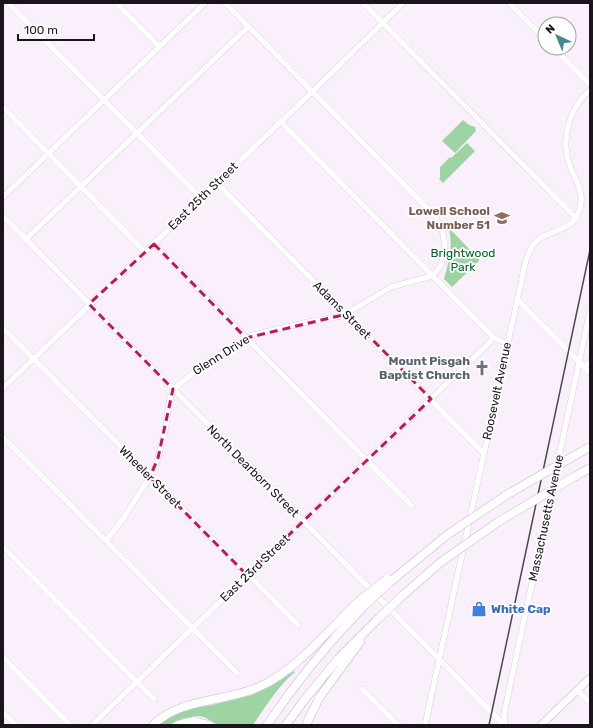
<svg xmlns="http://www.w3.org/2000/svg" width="593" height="728" font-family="Rubik,sans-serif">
<rect width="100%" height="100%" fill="#faf0fb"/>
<!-- green -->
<path fill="#9ed4a4" d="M463,120l6,5 6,2 1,4 -21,22 -13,-12z
M467,143l8,8 -32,32 -4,-4 1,-1v-11l10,-10 1,1z
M448,227l31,32v2l-27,26 -8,-8c5,-18 10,-34 4,-52z
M294,671l1,1c-17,14 -29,34 -42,53h-35l-14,-8 -7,-1 -15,3 -13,6h-13l24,-15 32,-5 40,-10 19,-9z"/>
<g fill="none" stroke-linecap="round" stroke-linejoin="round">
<!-- minor casing -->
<g stroke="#cdb7d1" stroke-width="6">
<path id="minor" d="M8,3l193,195
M116,3l43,43
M363,3l212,214
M509,3l36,36
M554,48l36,37
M3,107l142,145
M281,122l213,216
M217,183l267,271
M3,197l202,-194
M3,216l501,509
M26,239l222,-212
M154,244l258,262
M517,299l73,74
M3,328l295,297
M584,367l6,-5
M3,388l309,-296 91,-89
M3,437l234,236
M106,541l17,-22 32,-50 10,-38 4,-28 3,-11 4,-5 31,-25 46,-27 55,-13 34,-6 49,-29 41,-11 9,-10 4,-20 -3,-17 -7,-13 -210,-213
M3,547l151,152
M3,657l67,68
M362,689l36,36
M577,690l13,13
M3,712l13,13
M92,725l402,-387 14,6
M425,725l101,-465c3,-8 6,-16 13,-21 17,-12 38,-7 42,-36 2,-13 -7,-25 -11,-37 -10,-26 -1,-58 20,-76
M505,725l-1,-11 86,-403"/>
</g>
<!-- major casing -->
<g stroke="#cdb7d1" stroke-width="8">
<path id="major" d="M541,725l49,-47"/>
</g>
<!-- highway casing -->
<g stroke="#cdb7d1" stroke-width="9">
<path id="highway" d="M579,453l11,-6
M574,477l16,-9
M390,582l57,-47
M402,596l39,-34
M153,725c28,-28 73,-22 108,-39 38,-18 67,-56 98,-85
M178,725l16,-4 15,4
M267,725c29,-43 61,-82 97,-119
M286,725l19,-26 33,-40 40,-40
M306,725l13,-27 41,-56"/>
</g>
<!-- minor -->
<use href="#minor" stroke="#fff" stroke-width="5.5"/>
<!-- major -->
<use href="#major" stroke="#fff" stroke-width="7"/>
<!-- highway -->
<use href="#highway" stroke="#fff" stroke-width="8"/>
<!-- rail -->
<path stroke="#4e464f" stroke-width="1.5" d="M489,725l101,-475"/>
<!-- highway-bridge casing -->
<g stroke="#cdb7d1" stroke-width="9" stroke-linecap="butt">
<path id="highway-bridge" d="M447,535l61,-41 71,-41
M441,562l57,-40 76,-45
M359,601l28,-22
M364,606l26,-24
M378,619l24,-23"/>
</g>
<!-- highway-bridge -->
<use href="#highway-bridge" stroke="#fff" stroke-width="8"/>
</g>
<!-- marked area -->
<path fill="none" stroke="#c2185b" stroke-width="3" stroke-dasharray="8 5" stroke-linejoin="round" d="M154,244l92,94 101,-24 84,85 -184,176 -97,-98 8,-19 15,-69 -84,-85z"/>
<!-- icons -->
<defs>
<g id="school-bare" transform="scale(1.2)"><path d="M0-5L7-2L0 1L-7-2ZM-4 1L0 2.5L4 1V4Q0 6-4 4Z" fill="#8d6e63" stroke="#fff" stroke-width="2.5" paint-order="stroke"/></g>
<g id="church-bare" transform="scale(1.2)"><path d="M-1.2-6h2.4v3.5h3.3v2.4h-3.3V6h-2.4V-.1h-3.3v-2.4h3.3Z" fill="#6b7280" stroke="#fff" stroke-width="2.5" paint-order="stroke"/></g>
<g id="shop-bare" transform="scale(1.2)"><path d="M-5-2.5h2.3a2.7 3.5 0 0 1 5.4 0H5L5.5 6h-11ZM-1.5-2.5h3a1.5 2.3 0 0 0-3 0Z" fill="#3f7fe0" stroke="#fff" stroke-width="2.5" paint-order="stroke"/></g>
</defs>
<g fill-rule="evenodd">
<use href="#school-bare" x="502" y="218"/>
<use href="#church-bare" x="482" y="368"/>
<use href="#shop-bare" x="479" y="609"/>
</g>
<g text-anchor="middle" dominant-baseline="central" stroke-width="3.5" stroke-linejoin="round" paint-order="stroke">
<!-- street labels -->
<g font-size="12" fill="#1c141d" stroke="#fff">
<text transform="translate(203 196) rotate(-44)">East 25th Street</text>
<text transform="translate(342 310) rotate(45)">Adams Street</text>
<text transform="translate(221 355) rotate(-32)">Glenn Drive</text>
<text transform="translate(497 391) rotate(-78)">Roosevelt Avenue</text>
<text transform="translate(253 471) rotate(45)">North Dearborn Street</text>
<text transform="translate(150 477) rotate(45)">Wheeler Street</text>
<text transform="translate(546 518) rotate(-78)">Massachusetts Avenue</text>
<text transform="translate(255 568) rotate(-44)">East 23rd Street</text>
</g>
<!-- education labels -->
<g font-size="12" font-weight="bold" fill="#785e54" stroke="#fff" text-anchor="end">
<text x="490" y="211">Lowell School<tspan x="490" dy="14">Number 51</tspan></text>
</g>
<!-- park labels -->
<g font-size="12" fill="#036524" stroke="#fff">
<text x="463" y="253">Brightwood<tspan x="463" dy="14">Park</tspan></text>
</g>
<!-- worship labels -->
<g font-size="12" font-weight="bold" fill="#5b616d" stroke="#fff" text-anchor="end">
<text x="470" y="361">Mount Pisgah<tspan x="470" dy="14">Baptist Church</tspan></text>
</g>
<!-- shop labels -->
<g font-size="12" font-weight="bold" fill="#366cbe" stroke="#fff" text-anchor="start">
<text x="491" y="609">White Cap</text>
</g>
</g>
<!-- border -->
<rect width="593" height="728" fill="none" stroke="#1c141d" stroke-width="8"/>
<!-- north arrow -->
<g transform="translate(557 36) rotate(316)"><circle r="19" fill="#ffffff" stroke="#a4a1a5"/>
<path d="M0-3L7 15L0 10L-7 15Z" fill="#428992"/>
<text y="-6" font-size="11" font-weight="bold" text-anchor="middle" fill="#1c141d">N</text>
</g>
<!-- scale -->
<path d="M18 34v6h76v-6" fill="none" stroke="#1c141d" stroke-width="2"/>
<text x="24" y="34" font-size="12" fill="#1c141d" stroke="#ffffff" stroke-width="3" paint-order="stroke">100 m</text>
</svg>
